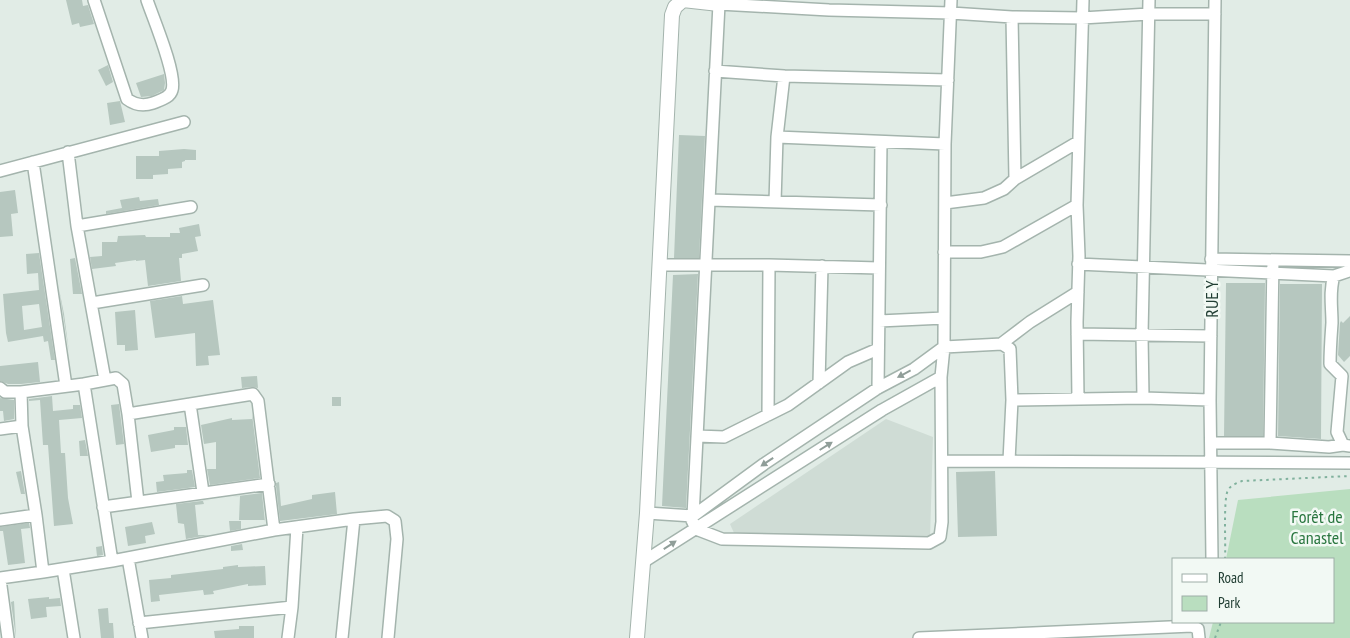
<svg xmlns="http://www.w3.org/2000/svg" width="1350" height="638" font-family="'PT Sans Narrow',sans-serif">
<rect width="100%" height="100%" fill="#e1ece6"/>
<!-- built -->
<path fill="#cfdcd5" d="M886,419l47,18 -3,102 -196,-6 -4,-9z"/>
<!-- green -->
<path fill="#b9debf" d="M1350,489v149h-141l4,-16h121v-63h-108l12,-59z"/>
<!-- building -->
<path fill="#b6c7bf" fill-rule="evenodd" d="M66,0h16l1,6 5,-1 6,19 -14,3 -1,-4 -7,2z
M108,65l5,17 -7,4 -8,-16z
M164,74l1,9 -1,7 -12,6 -11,1 -5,-14z
M120,101l5,21 -15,3 -3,-22z
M679,135l26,1 -6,122h-25z
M184,149l12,1v10h-11v1l-3,1v6l-14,1v5l-15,1v4h-17v-23h23v-5z
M15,190l3,23 -7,1 2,22 -13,1v-45z
M139,197l1,4 18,-2 1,6 -53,9v-3l16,-3 -2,-8z
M199,224l2,12 -6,1 3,14 -16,3v4h-3l2,23 -33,5 -3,-26 -9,1v-1l-21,3 1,3 -24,3 -2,-12 12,-1v-14h15l1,-6 27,-1 1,2h24v-4h10l-1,-5z
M39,253l16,107h-4l-3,-19 -4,1 -1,-6 -35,6 -2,-9 -3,-39 36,-4 -1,-17 -11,1 -1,-20zM39,304l3,23 -18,3 -2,-24z
M75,258l7,36h-9l-3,-35z
M698,274l-12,234 -24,-2 11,-231z
M1226,283h39l-2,153h-39z
M1280,284h42l-1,155 -43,-3z
M59,289l5,25 5,38z
M182,296l1,8 30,-4 7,55 -12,1 1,9 -13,1 -1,-33 -40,5 -5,-37z
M135,310l3,40 -13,1v-6h-8l-2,-33z
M1350,316v40l-6,6 -6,-7 2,-32 1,-2 2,2z
M38,362l2,20 10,-1 -29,3h-13l-8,-3v-15z
M257,376l1,12 -6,-1 -10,1 -1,-11z
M52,396l1,15 20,-2v-4h7l2,13 -23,2 2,33h4l3,45 5,26 -19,2 -6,-81h-5l-3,-45 -11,1v-2z
M332,397h9v9h-9z
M0,398l14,2v19l-10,2 -1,-10h-3z
M119,404l5,40 -8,1 -5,-40z
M252,414l8,64 -50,7 -3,-16h9v-27l-12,2 -3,-19 31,-7v2l20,-1z
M174,427h12l2,18h-13v3l-24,4 -3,-17 26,-5z
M85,440l3,16h-8l-1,-15z
M187,470h5l3,17 -38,5 -1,-10 8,-1 -1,-6 24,-2z
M21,471l4,23h-4l-5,-22z
M995,471l2,65 -39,1 -2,-65z
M279,482l2,24 31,-7v-4l23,-3 2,22 -57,7 -4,-35v-3z
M262,493l3,29v-2h-26l1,-24 -10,1z
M210,500l-7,1 1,3 -9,1 3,30h11l-23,4 -2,-15 -6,-1 -2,-19z
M229,521h12v8l-11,2z
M152,522l3,12 -10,2 1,7 -18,3 -3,-19z
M29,523l1,5 -9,1 4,34 -17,2 -5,-34h-3v-4z
M242,544l1,6 -12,1v-5z
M102,546l1,9 -6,1 -1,-9z
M238,565v2l27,-1 1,19 -18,1v-2l-35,7 1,3 -10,1 -1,-5 -44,5 1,6 -9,1 -2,-22 22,-2v-3l52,-6v-2z
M49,597v2l11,-1 1,8 -15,1 1,10 -16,2 -3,-20z
M14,601l2,37 -5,-36z
M108,608l1,15h4l1,15h-13l-3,-29z
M239,626h15v12h-39l-1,-7 25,-2z"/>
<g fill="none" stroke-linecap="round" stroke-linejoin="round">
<!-- minor casing -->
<g stroke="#a4b4ad" stroke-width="14">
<path id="minor" d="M94,0l33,99c8,6 17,7 26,4 7,-3 17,-5 19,-13 5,-16 -19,-72 -25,-90
M1012,17l3,162
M715,71l69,5 164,4
M777,137l168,7
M68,152l9,74 28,154
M33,162l33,224
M0,171l184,-49
M709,200l172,5
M775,202l2,-65 7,-61
M945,203l39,-5 20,-9 11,-10 63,-37
M77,226l114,-19
M944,252h37l22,-5 74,-42
M1211,259l139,2
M1078,264l256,12
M659,265h110l110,3
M1350,267l-1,4 -15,5c-5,15 -2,31 -2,47 -1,14 -2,27 -2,41l12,12 -5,56 6,13 7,1
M92,303l111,-18
M879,321l65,-3
M1077,334l134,2
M1001,344l29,-22 48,-30
M819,383l3,-117
M0,388l5,4h16
M878,388l3,-246
M1143,398l-1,-63 7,-335
M1078,399l-1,-77 2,-66 -2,-51 6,-205
M1012,400l131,-2 67,2 5,-400
M1210,400l2,159
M190,404l13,88
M128,414l125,-20 5,7 16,129
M768,415l1,-150
M22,426l14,89
M0,429l22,-3 -1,-34 63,-8
M697,436l27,1 64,-32 60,-43 30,-13
M1211,443h59l59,4 14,-2
M1270,443l3,-183
M942,461l408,2
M103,507l166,-23
M647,513l46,3 71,-52 114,-76 36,-19 30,-22 58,-3 8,5 2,51 -3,61
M690,516l6,13 26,10 207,4 11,-6 2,-15 -1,-145 3,-30 1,-203 6,-144
M693,516l26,-512 110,6 122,3 61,4 70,1 67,-4h66
M354,519l33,-3 8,5 2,18 -9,99
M0,520l36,-5 7,57 69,-11 162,-31 80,-11 -12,119
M128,558l14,80
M112,561l-28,-177 32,-6 7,6 5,30 10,88
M643,562l239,-152 59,-33
M63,569l11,69
M0,578l43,-6
M0,579l8,59
M139,623l153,-16
M288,638l4,-31 5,-80
M919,638l273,-12 6,3 1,9"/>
</g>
<!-- tertiary casing -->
<g stroke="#a4b4ad" stroke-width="16">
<path id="tertiary" d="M637,638l10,-125 25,-498 3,-8 8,-7 36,4v-4"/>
</g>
<!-- path -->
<path stroke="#80b19d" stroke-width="2" stroke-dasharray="2.5 4" stroke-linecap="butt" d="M1225,559c1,-13 -2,-60 3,-69 3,-5 9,-7 14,-9l108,-5
M1215,638l6,-16"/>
<!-- minor -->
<use href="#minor" stroke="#fff" stroke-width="11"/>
<!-- tertiary -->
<use href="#tertiary" stroke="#fff" stroke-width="14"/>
</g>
<!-- one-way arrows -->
<defs><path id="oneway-solid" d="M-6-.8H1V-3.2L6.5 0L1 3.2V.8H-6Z" transform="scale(1.25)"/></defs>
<g fill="#909e99">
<use href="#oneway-solid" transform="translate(904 374) rotate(152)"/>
<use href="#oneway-solid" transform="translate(826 446) rotate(-32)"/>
<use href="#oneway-solid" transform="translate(767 462) rotate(146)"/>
<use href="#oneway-solid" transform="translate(670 545) rotate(-33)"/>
</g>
<g text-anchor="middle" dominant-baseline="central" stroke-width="5" stroke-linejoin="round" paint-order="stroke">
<!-- street labels -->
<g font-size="18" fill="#213e33" stroke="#f2f9f4">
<text transform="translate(1211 299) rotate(-90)">RUE Y</text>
</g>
<!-- park labels -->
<g font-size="18" fill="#29763f" stroke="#f2f9f4">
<text x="1317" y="516">Forêt de<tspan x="1317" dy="21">Canastel</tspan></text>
</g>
</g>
<!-- legend -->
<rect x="1172" y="558" width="162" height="65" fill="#f2f9f4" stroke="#9eaea7"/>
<rect x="1182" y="574" width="25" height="8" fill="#ffffff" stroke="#9eaea7"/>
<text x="1218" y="583" font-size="15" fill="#213e33">Road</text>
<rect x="1182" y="596" width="25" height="15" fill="#b9debf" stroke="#9eaea7"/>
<text x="1218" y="608" font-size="15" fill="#213e33">Park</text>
</svg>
